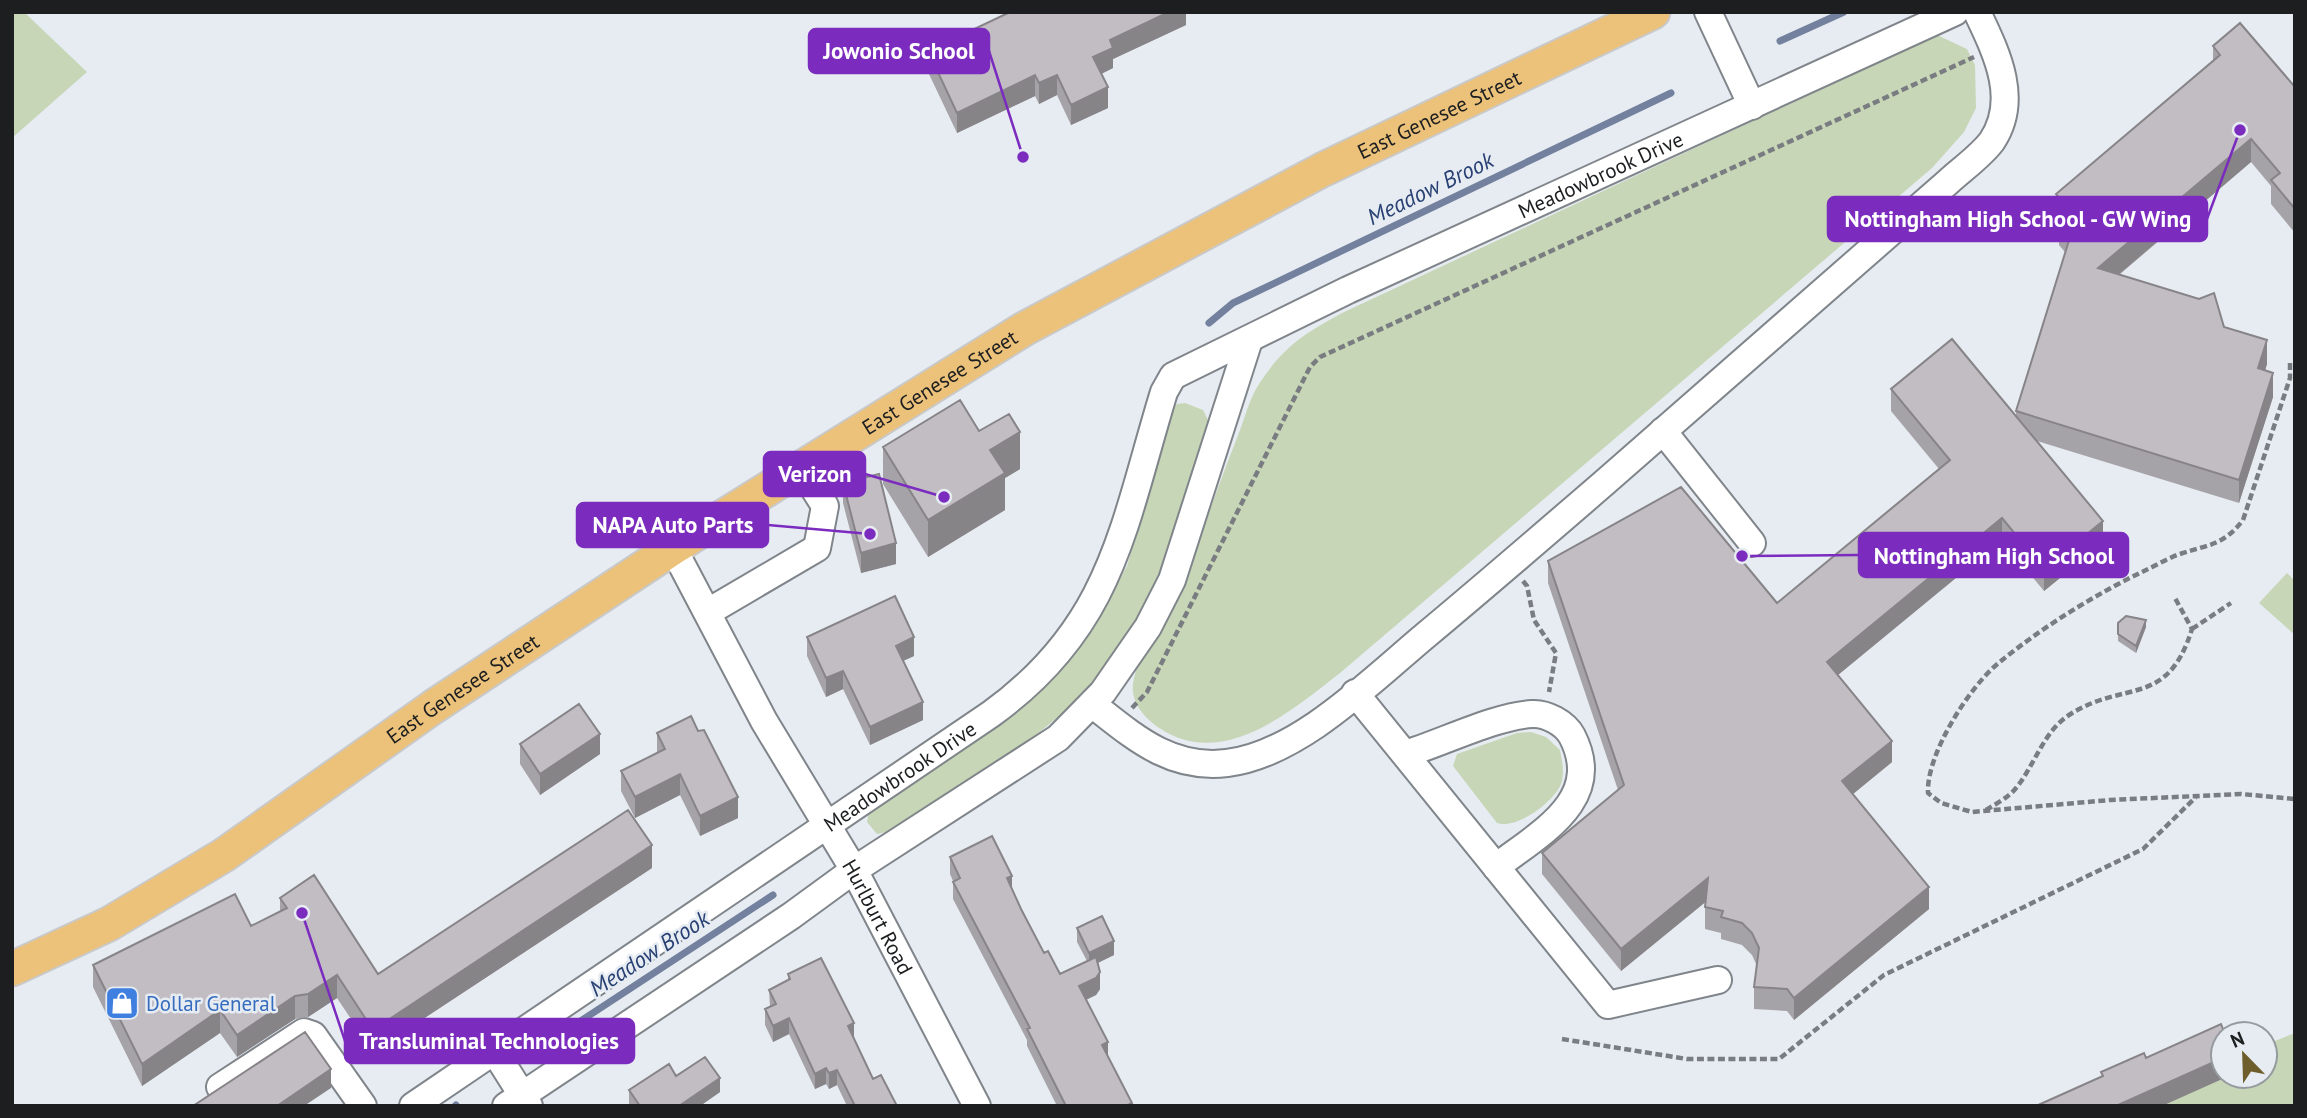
<svg xmlns="http://www.w3.org/2000/svg" width="2307" height="1118" font-family="'PT Sans',sans-serif">
<rect width="100%" height="100%" fill="#e6ecf2"/>
<!-- green -->
<path fill="#c7d6b6" d="M12,12h12l63,60 -75,66z
M1937,35l30,14 8,16 1,43 -12,24 -32,36 -592,505c-48,37 -116,97 -179,56 -13,-8 -26,-21 -28,-37 -3,-24 26,-65 37,-87 27,-53 45,-112 67,-167 7,-17 12,-39 22,-54 24,-37 46,-51 83,-71z
M1185,403l18,7 6,12c-19,64 -35,131 -66,191 -52,102 -160,158 -251,218l-15,3 -10,-12 2,-12 182,-133 39,-44 37,-67 45,-156 5,-6z
M2287,573l8,8v54l-36,-32z
M1531,732l15,5 14,13c2,11 5,23 1,34 -7,18 -45,46 -64,39l-44,-57 4,-12 60,-21z
M2295,1033v73h-232l160,-30h42v-31z"/>
<g fill="none" stroke-linecap="round" stroke-linejoin="round">
<!-- stream -->
<path stroke="#73819f" stroke-width="7" d="M1780,41l64,-29
M1209,323l24,-20 438,-210
M547,1043l226,-148
M455,1106l1,-1"/>
<!-- minor casing -->
<g stroke="#7f858a" stroke-width="30">
<g id="minor">
<path d="M1708,12l44,94"/>
<path d="M1663,431l89,112"/>
<path id="s1" d="M673,548l91,173 90,149 123,236"/>
<path d="M708,612l109,-64 8,-42 -24,-38"/>
<path d="M1355,693l253,312 110,-25"/>
<path d="M1092,704c41,32 78,66 135,59 71,-8 145,-83 199,-128 60,-50 119,-101 178,-152 114,-100 229,-200 344,-301 14,-13 33,-26 44,-41 28,-42 4,-89 -15,-129"/>
<path d="M1405,754c37,-11 90,-38 127,-40 14,-1 33,9 40,22 33,64 -32,97 -76,131"/>
<path d="M495,1052l34,54"/>
<path d="M220,1087l84,-55 9,3 50,71"/>
<path id="s2" d="M413,1106l578,-392c122,-88 132,-188 173,-322l9,-16 175,-86 607,-278"/>
<path d="M506,1106l285,-190 63,-46 204,-132 45,-46 45,-65 24,-47 77,-240"/>
</g>
</g>
<!-- major casing -->
<g stroke="#c9c9c9" stroke-width="37">
<g id="major">
<path id="s3" d="M12,969l97,-45 115,-69 209,-148 240,-159 351,-219 298,-159 331,-158"/>
</g>
</g>
<!-- path -->
<path stroke="#797d81" stroke-width="4.5" stroke-dasharray="7 3.5" stroke-linecap="butt" d="M2290,363v15l-47,142c-20,26 -34,24 -63,34 -12,4 -23,11 -34,16 -50,24 -102,56 -145,91 -30,23 -75,93 -73,132l13,10 31,9 138,-12 131,-6 54,5
M1523,581l4,5 7,34 22,33 -7,39
M2192,629l39,-26
M1132,708l15,-16 163,-325 10,-10 654,-300
M1986,810c10,-6 23,-13 30,-22 19,-23 27,-56 53,-73 56,-36 98,-6 123,-86l-17,-31
M1562,1039l125,20h92l105,-84 259,-126 54,-53"/>
<!-- minor -->
<use href="#minor" stroke="#fff" stroke-width="26"/>
<!-- major -->
<use href="#major" stroke="#ecc27a" stroke-width="33"/>
</g>
<!-- wall -->
<path fill="#a6a3a8" d="M1186,12v13l-73,34v9l-12,6 7,34 -37,17 -14,-30 -18,9 -4,-8 -78,37 -29,-61v-21z
M2213,46l82,41v146l-24,-29v-18l-20,-24 -132,113 105,52 43,37 -2,7 8,26 -34,106 -202,-62 66,102 -59,48 -42,-51 -164,135 54,87 -39,32 76,115 -135,111 -7,-9 -33,-2v-22l3,-21 -5,-11 -10,-10 -21,-6v-6l-16,-4v-27l-84,69 -79,-97v-21l76,-63 -70,-207v-22l229,42 162,-134 -48,-58v-22l125,27v-5l49,-159 -6,-7v-23l-3,-4v-24l157,-133z
M979,431l41,38 -15,9v32l-77,47 -45,-73v-37z
M843,483l53,81 -35,9 -18,-70z
M2118,623l28,4 -10,26 -18,-12z
M807,637l107,19 -11,5 20,59 -53,25 -27,-56 -17,8 -19,-41z
M657,733l81,85 -38,18 -20,-41 -45,23 -14,-27v-20l36,-18z
M520,744l80,10 -60,41 -20,-31z
M950,857l62,33 32,63 16,21 27,-13 -10,-19v-14l37,27 -16,8 2,26 -4,6 -10,5 22,57 24,49h-75l-30,-60v-6l-74,-141v-18l-3,-7z
M652,868l-279,184 -36,-54 -29,19 -13,2 -58,38 -17,-24 -78,53 -49,-99v-22l158,-39 29,-14v-14l98,76z
M788,974l66,65 19,40 24,27h-50l-10,-21 -8,4 -3,-5 -11,5 -26,-55 -16,8 -8,-17v-16l5,-2 -1,-17 19,-10z
M676,1076l44,16 -20,14h-70l-1,-2v-14z"/>
<!-- shaded-wall -->
<path fill="#878488" d="M1169,12h17v13l-73,34v9l-20,10v-21l17,-17z
M1035,75v21l-78,37v-20z
M1057,75v20l-18,9v-21z
M1108,87v21l-37,17v-20z
M2251,139v23l-153,130v-24z
M2267,340v24l-9,28v-24z
M2273,373v24l-34,106v-23z
M1020,432v37l-15,9v32l-77,47v-37l62,-70z
M2002,518v22l-175,144v-22z
M2103,521v22l-59,48v-22z
M896,543v21l-35,9v-20z
M2146,620v7l-10,26v-7z
M914,637v19l-18,8v-18z
M843,671v18l-17,8v-19z
M923,702v18l-53,25v-18z
M600,734v20l-60,41v-21z
M1892,741v21l-50,41v-22z
M680,774v21l-45,23v-21z
M738,797v21l-38,18v-20z
M652,845v23l-279,184v-22z
M1012,876v17l-5,-15z
M1708,878v22l-87,71v-22z
M1929,887v22l-135,111v-22z
M1114,941v14l-25,12v-14z
M1100,972v17l-4,6 -17,8v-17z
M337,975v23l-29,19v-23z
M295,996v23l-58,38v-22z
M220,1010v23l-78,53v-22z
M789,1018v16l-16,8v-16z
M854,1023v16l-6,-13z
M1108,1042v17l-6,-14z
M2223,1058v18h6l-67,30h-46z
M826,1068v16l-11,5v-15z
M331,1069v19l-27,18h-27z
M837,1070v15l-8,4v-16z
M720,1078v14l-20,14h-21z"/>
<!-- building -->
<path fill="#c1bdc3" stroke="#878488" stroke-width="2" d="M1010,12h159l-59,28 3,8 -20,9 15,30 -37,18 -14,-30 -18,8 -4,-8 -78,38 -29,-62z
M2240,23l55,64v122l-24,-29 9,-7 -29,-34 -153,129 101,31 15,-6 10,34 43,13 -9,28 15,5 -34,107 -223,-69 55,-177 -12,-13 12,-10 -15,-17 164,-139 -7,-9z
M1952,339l151,182 -59,48 -42,-51 -175,144 65,79 -50,40 87,106 -135,111 -7,-9 -33,-2 5,-39 -7,-15 -10,-10 -21,-6 2,-6 -18,-4 3,-29 -87,71 -79,-96 82,-68 -76,-224 133,-74 96,116 173,-143 -59,-71z
M960,400l19,31 30,-17 11,18 -30,18 15,23 -77,47 -45,-73z
M879,474l17,69 -35,10 -18,-70z
M895,596l19,41 -18,9 27,56 -53,25 -27,-56 -17,7 -19,-41z
M2126,616l20,4 -10,26 -18,-12v-11z
M579,704l21,30 -60,40 -20,-30z
M691,716l7,15 6,-1 34,67 -38,19 -20,-42 -45,23 -14,-26 44,-22 -8,-16z
M628,810l24,35 -279,185 -36,-55 -29,19 -13,2 -58,39 -17,-25 -78,54 -49,-99 142,-71 16,32 36,-18 -7,-10 34,-23 64,99z
M992,836l20,40 -5,2 14,31 23,44 4,-2 12,23 36,-17 4,15 -4,6 -17,8 29,56 -6,3 30,58 -6,3h-60l-39,-77 3,-1 -77,-146 7,-4 -10,-21z
M1102,916l12,25 -25,12 -12,-25z
M821,958l33,65 -6,3 25,53 8,-4 16,31h-42l-18,-36 -8,3 -3,-5 -11,6 -26,-56 -16,8 -8,-17 11,-5 -7,-14 21,-11 -2,-5z
M2221,1024l4,10h-2v24l-107,48h-80l67,-30 -2,-4 43,-19 2,5z
M305,1032l26,37 -54,37h-84z
M705,1057l15,21 -41,28h-39l-11,-16 40,-26 7,12z"/>
<!-- icons -->
<defs>
<g id="shop-square" transform="scale(1.75)"><rect x="-9" y="-9" width="18" height="18" rx="4" fill="#3f7fe0" stroke="#e6ecf2"/><path d="M-5-2.5h2.3a2.7 3.5 0 0 1 5.4 0H5L5.5 6h-11ZM-1.5-2.5h3a1.5 2.3 0 0 0-3 0Z" fill="#fff"/></g>
</defs>
<g fill-rule="evenodd">
<use href="#shop-square" x="122" y="1003"/>
</g>
<g text-anchor="middle" dominant-baseline="central" stroke-width="5" stroke-linejoin="round" paint-order="stroke">
<!-- street labels -->
<g font-size="21" fill="#1c1e20" stroke="#e6ecf2">
<text stroke="none"><textPath href="#s3" startOffset="1666">East Genesee Street</textPath></text>
<text stroke="none"><textPath href="#s2" startOffset="1564">Meadowbrook Drive</textPath></text>
<text stroke="none"><textPath href="#s3" startOffset="1099">East Genesee Street</textPath></text>
<text stroke="none"><textPath href="#s3" startOffset="532">East Genesee Street</textPath></text>
<text stroke="none"><textPath href="#s2" startOffset="588">Meadowbrook Drive</textPath></text>
<text stroke="none"><textPath href="#s1" startOffset="422">Hurlburt Road</textPath></text>
</g>
<!-- shop labels -->
<g font-size="21" fill="#366cbe" stroke="#e6ecf2" text-anchor="start">
<text x="146" y="1003">Dollar General</text>
</g>
<!-- water labels -->
<g font-size="23" font-style="italic" fill="#284073" stroke="#e6ecf2">
<text transform="translate(1430 188) rotate(-26)">Meadow Brook</text>
<text transform="translate(649 953) rotate(-33)">Meadow Brook</text>
</g>
</g>
<!-- callouts -->
<path fill="none" stroke="#7b2cbf" stroke-width="2.5" d="M1023 157L989 51M2240 130L2207 219M944 497L865 474M870 534L768 525M1742 556L1859 555M302 913L345 1041"/>
<g fill="#7b2cbf" stroke="#e6ecf2" stroke-width="2.5">
<circle cx="1023" cy="157" r="7"/>
<circle cx="2240" cy="130" r="7"/>
<circle cx="944" cy="497" r="7"/>
<circle cx="870" cy="534" r="7"/>
<circle cx="1742" cy="556" r="7"/>
<circle cx="302" cy="913" r="7"/>
</g>
<g fill="#7b2cbf" stroke="#7b2cbf" stroke-width="2.5">
<rect x="809" y="29" width="180" height="44" rx="7"/>
<rect x="1828" y="197" width="379" height="44" rx="7"/>
<rect x="764" y="452" width="101" height="44" rx="7"/>
<rect x="577" y="503" width="191" height="44" rx="7"/>
<rect x="1859" y="533" width="269" height="44" rx="7"/>
<rect x="345" y="1019" width="289" height="44" rx="7"/>
</g>
<g font-size="23" text-anchor="middle" font-weight="bold" fill="#fff">
<text x="899" y="59">Jowonio School</text>
<text x="2018" y="227">Nottingham High School - GW Wing</text>
<text x="815" y="482">Verizon</text>
<text x="673" y="533">NAPA Auto Parts</text>
<text x="1994" y="564">Nottingham High School</text>
<text x="489" y="1049">Transluminal Technologies</text>
</g>
<!-- border -->
<rect width="2307" height="1118" fill="none" stroke="#1c1e20" stroke-width="28"/>
<!-- north arrow -->
<g transform="translate(2244 1055) rotate(337)"><circle r="33" fill="#e6ecf2" stroke="#959a9e" stroke-width="2"/>
<path d="M0-5L12 26L0 18L-12 26Z" fill="#6d5e2b"/>
<text y="-10" font-size="19" font-weight="bold" text-anchor="middle" fill="#1c1e20">N</text>
</g>
</svg>
